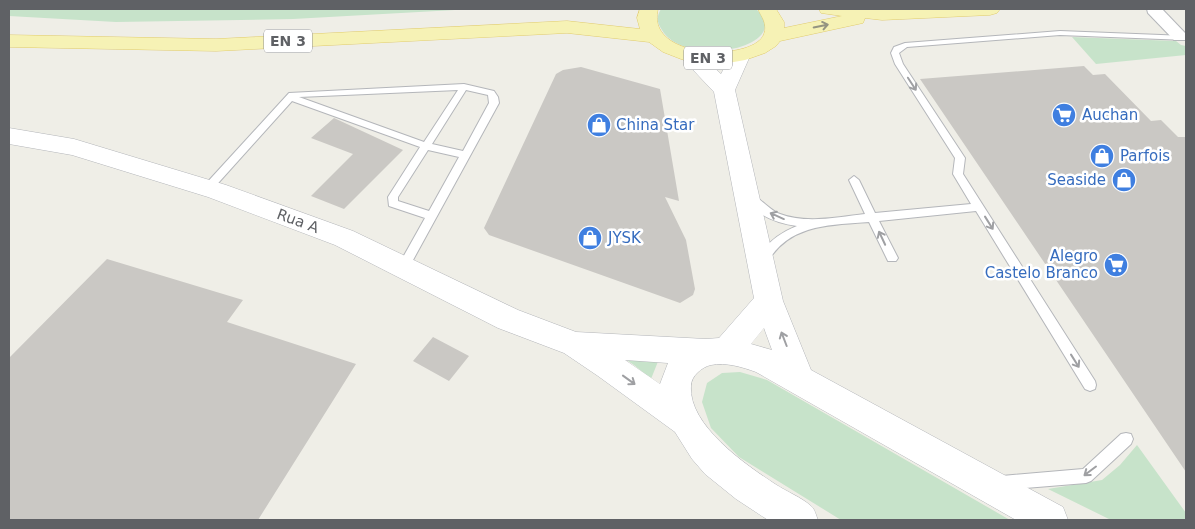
<svg xmlns="http://www.w3.org/2000/svg" width="1195" height="529" font-family="'DejaVu Sans',sans-serif">
<rect width="100%" height="100%" fill="#efeee7"/>
<!-- green -->
<path fill="#c7e3ca" d="M9,9h464l-180,10 -177,3 -107,-6z
M661,9h95c41,38 -70,61 -94,21 -5,-7 -6,-13 -1,-21z
M1072,37l104,4 5,4 5,1v9l-90,9z
M616,353l43,6 -8,20 -17,-14z
M740,372l27,8 243,140h-169l-102,-63 -28,-29 -9,-26 5,-19 15,-10z
M1137,445l49,68v7h-75l-63,-31 54,-9 18,-15z"/>
<!-- building -->
<path fill="#cac8c4" d="M1084,66l9,9 12,-1 46,47 10,-1 17,17h8v335l-266,-393z
M581,67l79,22 19,112 -14,-4 21,43 9,49 -2,6 -13,8 -191,-68 -5,-7 72,-154 7,-4z
M334,118l69,32 -59,59 -33,-13 42,-42 -42,-16z
M107,259l136,41 -16,22 129,42 -98,156h-249v-162z
M433,337l36,19 -20,25 -36,-20z"/>
<g fill="none" stroke-linecap="round" stroke-linejoin="round">
<!-- service casing -->
<g stroke="#b4b6ba" stroke-width="2">
<path id="service" d="M1060,31l126,5v4l-126,-5 -153,12 -8,6 4,11 62,94 -2,16 132,207 1,4 -1,4 -5,2 -5,-2 -109,-178 -97,10 19,37 -2,3h-8l-19,-39c-38,3 -79,2 -101,39h-8l-2,-3c9,-16 22,-25 39,-32 -20,-3 -40,-10 -51,-27l5,-4c10,3 18,15 29,19 26,10 58,3 85,0l-16,-34 5,-4 5,4 16,33 96,-9 -18,-30 2,-16 -60,-94 -4,-11 3,-6 11,-4z
M464,84l30,7 4,6 1,6 -92,168h-8l-2,-3 28,-50 -36,-12 -1,-9 32,-50 -128,-46 -81,90 -4,1 -5,-4 87,-95zM458,90l-34,52 -125,-45zM466,90l22,5 1,8 -26,48 -31,-7zM428,150l31,7 -30,54 -31,-10v-4z
M1126,433l5,1 2,5 -2,5 -40,37 -5,2 -84,7 -5,-2 -2,-5 2,-5 5,-2 81,-7 38,-35z"/>
</g>
<!-- minor casing -->
<g stroke="#b4b6ba" stroke-width="2">
<path id="minor" d="M1147,9h15l24,25v6h-12l-26,-27z"/>
</g>
<!-- tertiary casing -->
<g stroke="#b4b6ba" stroke-width="1">
<path id="tertiary" d="M689,49l7,2 25,23 12,-22 7,-2 7,2 3,4 -15,34 48,211 28,69 252,137 5,13h-52l-260,-148c-14,-5 -30,-10 -45,-7 -9,2 -20,11 -20,21 -3,39 55,79 84,98 12,8 26,13 36,22 4,3 5,10 7,14h-50l-32,-21 -31,-25 -13,-15 -17,-27 -77,-56 -34,-23 -66,-25 -163,-83 -127,-48 -136,-42 -63,-11v-16l65,11 152,46 127,46 165,79 58,22 130,7 13,-1 35,-40 -40,-206 -35,-37 3,-4zM764,328l8,22 -21,-6zM625,360l43,3 -8,21z"/>
</g>
<!-- primary casing -->
<g stroke="#e1cc6e" stroke-width="1">
<path id="primary" d="M640,9h18c-13,51 96,53 106,25 4,-10 -3,-18 -6,-25h18l8,13v6l58,-12 -21,-3 -2,-4h181l-3,4 -7,2 -108,5 -17,-2 -2,5 -83,18 -4,5 -11,7 -20,7 -28,5 -17,-1 -19,-5 -18,-7 -14,-10 -82,-9 -351,18 -207,-4v-12l207,4 351,-18 73,8 -3,-11z"/>
</g>
<!-- service -->
<use href="#service" fill="#fff" fill-rule="evenodd"/>
<!-- minor -->
<use href="#minor" fill="#fff" fill-rule="evenodd"/>
<!-- tertiary -->
<use href="#tertiary" fill="#fff" fill-rule="evenodd"/>
<!-- primary -->
<use href="#primary" fill="#f6f2b5" fill-rule="evenodd"/>
</g>
<!-- one-way arrows -->
<defs><path id="oneway-shaft" d="M-6 0H5M1.5-3L5.5 0L1.5 3" fill="none" stroke-width="1.6" stroke-linecap="round" stroke-linejoin="round" transform="scale(1.25)"/></defs>
<use stroke="#949481" href="#oneway-shaft" transform="translate(821 26) rotate(-11)"/>
<g stroke="#9fa0a3">
<use href="#oneway-shaft" transform="translate(912 84) rotate(57)"/>
<use href="#oneway-shaft" transform="translate(777 216) rotate(-156)"/>
<use href="#oneway-shaft" transform="translate(989 223) rotate(58)"/>
<use href="#oneway-shaft" transform="translate(882 238) rotate(-115)"/>
<use href="#oneway-shaft" transform="translate(784 339) rotate(-111)"/>
<use href="#oneway-shaft" transform="translate(1075 361) rotate(58)"/>
<use href="#oneway-shaft" transform="translate(629 380) rotate(36)"/>
<use href="#oneway-shaft" transform="translate(1090 471) rotate(143)"/>
</g>
<!-- icons -->
<defs>
<g id="supermarket-disc" transform="scale(1.25)"><circle r="9.5" fill="#3f7fe0" stroke="#fff"/><path d="M-6-5.5h2.5l.6 2H6L4.5 2H-2.5L-4.4-4H-6ZM-1.5 3.2a1.3 1.3 0 1 0 .1 0ZM3 3.2a1.3 1.3 0 1 0 .1 0Z" fill="#fff"/></g>
<g id="shop-disc" transform="scale(1.25)"><circle r="9.5" fill="#3f7fe0" stroke="#fff"/><path d="M-5-2.5h2.3a2.7 3.5 0 0 1 5.4 0H5L5.5 6h-11ZM-1.5-2.5h3a1.5 2.3 0 0 0-3 0Z" fill="#fff"/></g>
</defs>
<g fill-rule="evenodd">
<use href="#supermarket-disc" x="1064" y="115"/>
<use href="#shop-disc" x="599" y="125"/>
<use href="#shop-disc" x="1102" y="156"/>
<use href="#shop-disc" x="1124" y="180"/>
<use href="#shop-disc" x="590" y="238"/>
<use href="#supermarket-disc" x="1116" y="265"/>
</g>
<g text-anchor="middle" dominant-baseline="central" stroke-width="5" stroke-linejoin="round" paint-order="stroke">
<!-- shield labels -->
<g fill="#fff" stroke="#8f9093" stroke-width="1">
<rect x="264" y="29.5" width="48" height="23" rx="4"/>
<rect x="684" y="46.5" width="48" height="23" rx="4"/>
</g>
<g font-size="14" font-weight="bold" fill="#5f6165">
<text x="288" y="41">EN 3</text>
<text x="708" y="58">EN 3</text>
</g>
<!-- shop labels -->
<g font-size="15" fill="#366cbe" stroke="#fff" text-anchor="start">
<text x="1082" y="115">Auchan</text>
<text x="616" y="125">China Star</text>
<text x="1120" y="156">Parfois</text>
<text x="1106" y="180" text-anchor="end">Seaside</text>
<text x="608" y="238">JYSK</text>
<text x="1098" y="256" text-anchor="end">Alegro<tspan x="1098" dy="17">Castelo Branco</tspan></text>
</g>
<!-- street labels -->
<g font-size="15" fill="#5f6165" stroke="#fff">
<text transform="translate(298 221) rotate(20)">Rua A</text>
</g>
</g>
<!-- border -->
<rect width="1195" height="529" fill="none" stroke="#5f6165" stroke-width="20"/>
</svg>
